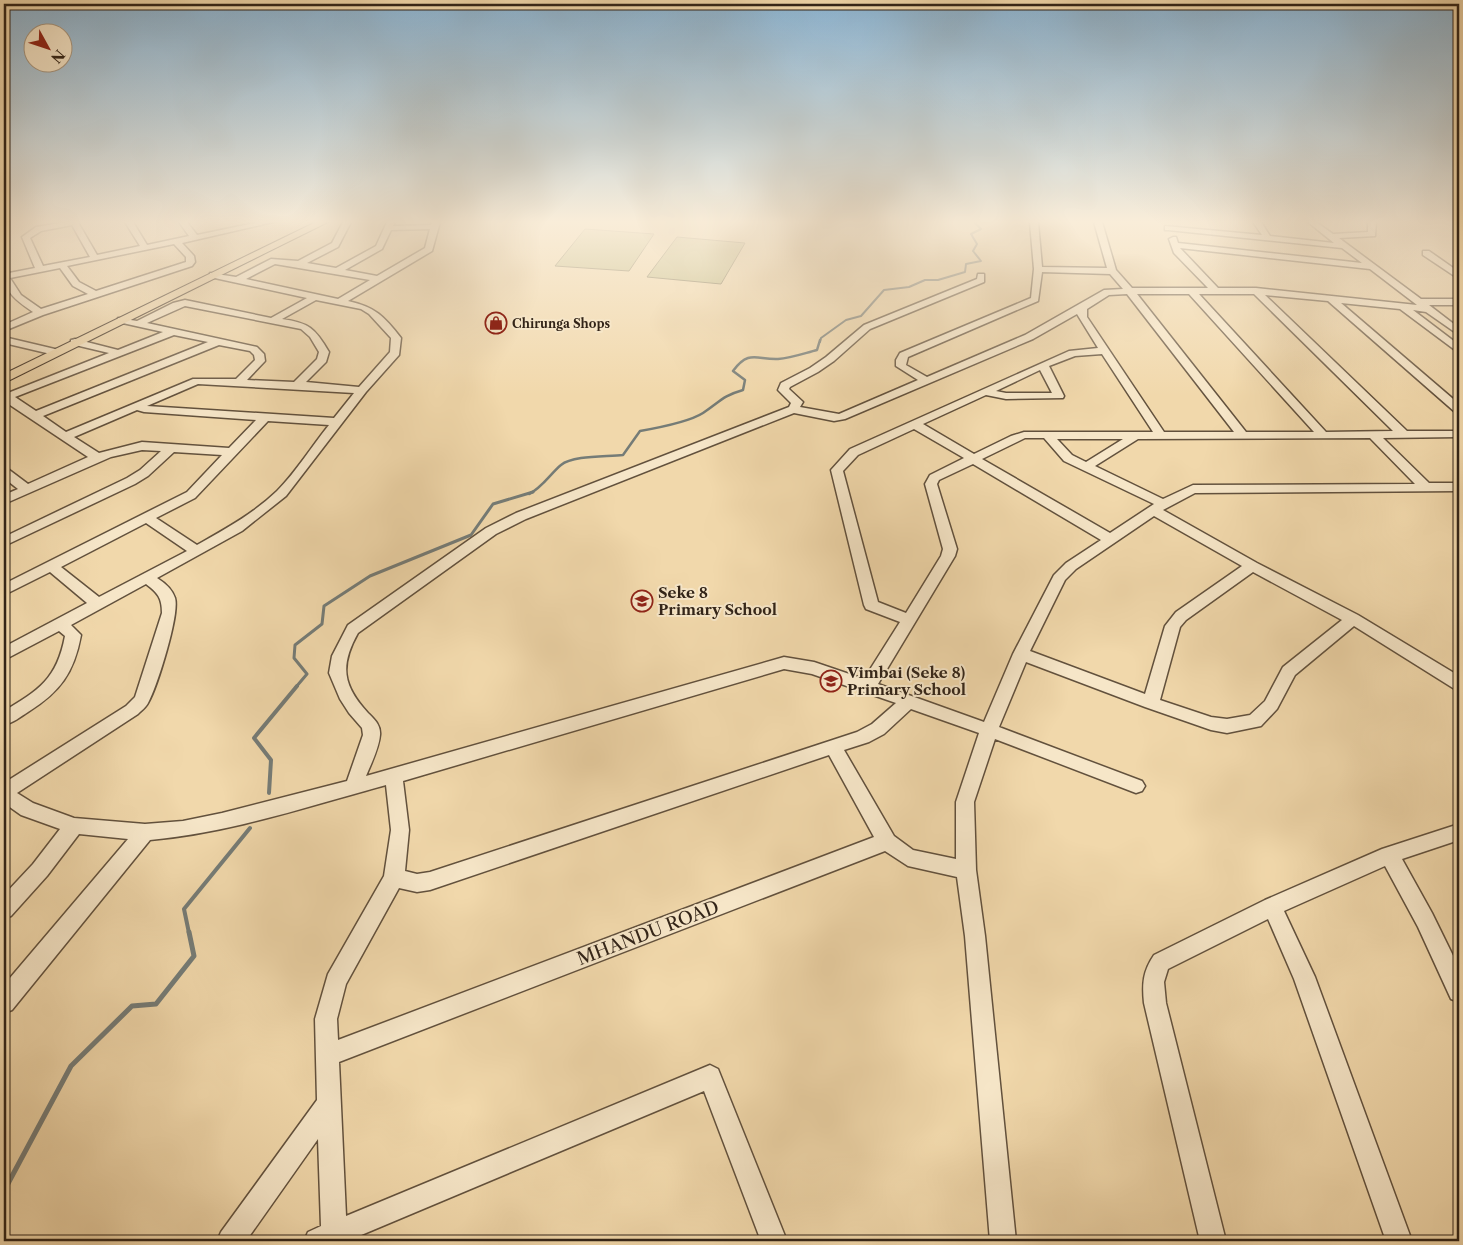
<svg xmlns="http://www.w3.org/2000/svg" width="1463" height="1245" font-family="'Libre Caslon Text',serif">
<rect width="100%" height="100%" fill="#f1d8ab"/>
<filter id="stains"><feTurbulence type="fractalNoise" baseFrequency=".004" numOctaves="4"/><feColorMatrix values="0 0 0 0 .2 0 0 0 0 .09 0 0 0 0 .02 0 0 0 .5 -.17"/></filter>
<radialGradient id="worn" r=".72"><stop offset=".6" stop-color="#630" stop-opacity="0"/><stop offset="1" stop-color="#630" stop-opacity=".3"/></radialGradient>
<!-- green -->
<path fill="#c1bc84" stroke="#7a704e" d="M585,229l69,5 -25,37 -74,-5z
M677,237l68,6 -24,41 -74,-7z"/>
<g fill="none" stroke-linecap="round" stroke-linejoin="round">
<!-- stream-far4 -->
<path stroke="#757c77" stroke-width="2" d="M820,342l1,-4 25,-18 15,-4 23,-26 25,-3 16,-7h13l27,-8 1,-8 15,-3 -8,-10 4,-7 -6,-10 10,-5 -7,-7"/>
<!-- stream-far3 -->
<path stroke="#757c77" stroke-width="2.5" d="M529,494c13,-6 22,-21 32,-29 12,-10 46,-8 62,-10l17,-24c17,-3 49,-9 63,-18 17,-11 19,-17 40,-23l2,-10 -12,-9c16,-22 24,-11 45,-12 13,-1 27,-6 39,-9l3,-10"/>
<!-- stream-far2 -->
<path stroke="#757c77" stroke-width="3" d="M296,687l11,-13 -13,-16 1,-13 27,-21 2,-18 46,-30 101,-41 22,-31 40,-12"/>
<!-- stream-far1 -->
<path stroke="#757c77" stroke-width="4" d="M269,793l2,-33 -17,-22 43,-52
M189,933l-5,-24 66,-81"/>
<!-- stream -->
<path stroke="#757c77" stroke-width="5" d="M4,1191l67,-125 61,-60 24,-2 38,-48 -5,-24"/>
<!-- minor casing -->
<g stroke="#62513d" stroke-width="3">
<path id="minor" d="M66,222h14l-1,2 18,31 43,-9 -15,-24h8l14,23 42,-9 -10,-14h8l10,13 62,-13h14l-91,21 12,13 1,6 -3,4 -149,49 -39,16v-6l29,-13c-13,-9 -29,-19 -29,-38l31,-6 -13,-31 14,-10zM72,225l18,32 -47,9 -13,-28 11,-7zM174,244l12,13v5l-90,29 -17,-9 -12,-16zM60,268l13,18 15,8 -47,15 -20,-14 -11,-17z
M343,222h8l-13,25 -31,16 29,5 40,-22 11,-24h8l-2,4 38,-1 1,-3h8l-8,29 -84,50c27,6 36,15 53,37l-2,17 -33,37 -80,104 -44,35 -85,47c8,5 15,11 18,20 5,16 -18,89 -27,105 -2,4 -7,8 -10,11l-121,79 16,10 41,15 71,6 38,-3 39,-8 125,-32 16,-46 -1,-7 -13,-15 -9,-14 -11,-26 3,-17 16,-31 138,-97 30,-15 273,-106 2,-4 -13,-13 3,-7 29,-15 16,-11 38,-32 113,-46 1,-5h6v8l-114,47 -36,32 -16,11 -28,15 -1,2 14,13 -3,5 39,7 79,-34 -22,-14v-6l4,-7 131,-55 3,-29 -4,-47h8l4,45 65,1 -13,-46h8l14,48 16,18h76l-34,-35 -5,-14 4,-2h3l2,6 184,20 -20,-15 -174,-18h-3v-4l97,9 -9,-13h8l9,14 64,7 -26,-21h8l17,12 35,-2v-10h8l-1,14 -36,2 82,61h38v6h-30l30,23v7l-33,-23 -13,-2 46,35v8l-59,-44 -59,-6 118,101v9l-4,-1 -127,-111 -63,-6 142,136h52v6l-76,1 46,45h30v8l-264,2 -32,17 94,53 101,52 101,61v14l-6,-2 -99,-62 -59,49 -18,34 -16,17 -34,7 -16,-3 -66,-23 -119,-45 -27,65 143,54 3,5 -3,5 -6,2 -141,-54 -21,63 2,68 9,66 31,305h-26l-25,-305 -8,-59 -49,-11 -23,-15 -546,211 7,154 364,-151 8,4 69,172h-26l-57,-150 -357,150h-43l4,-9 13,-6 -3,-87 -72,102h-29l4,-9 96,-132 -2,-81 13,-45 56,-98 7,-46 -5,-45c-77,21 -156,48 -236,55l-138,170 -8,3v-28l124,-146 -49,-5 -32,42 -36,40 -7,2v-23l29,-31 27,-35 -39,-14 -17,-12v-20l122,-77 9,-9 27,-84c0,-15 -4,-20 -16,-29l-75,41 10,10c-7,38 -21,57 -53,77 -8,5 -15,11 -24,13v-14c35,-21 53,-32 61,-75l-6,-5 -55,29v-13l83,-44 -37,-31 -46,23v-11l183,-92 35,-37 -48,-3 -26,24 -13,8 -131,62v-9l123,-59 13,-8 21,-19 -19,-1 -31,7 -107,47v-9l14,-6 -14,-11v-10l4,1 20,15 60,-27 -84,-56v-9l4,1 101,-40 -38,-9v-4l4,-1 43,11 45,-18 -45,-10v-4l19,3 36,-18 12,-3 86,18 36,-20 -97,-21v-4l26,4 35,-18 27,2 34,-18zM430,229l-5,19 -48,28 -32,-6 37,-21 9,-19zM1180,248l190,21 47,36 -161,-17h-38zM275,264l95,16 -32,19 -92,-20zM1042,272l68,2 13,15 -19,1 -79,45 -98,42 -21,-12 2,-8 130,-56zM1127,294l107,138h-70l-77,-115v-8l22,-14zM1137,294h52l125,138h-68zM1199,294h55l139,137 -67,1zM316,300l45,9 8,5 22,24 -1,14 -31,35 -53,-5 20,-20 3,-10c-14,-24 -20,-29 -47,-33zM185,306l116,23 9,8 9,15 -2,7 -23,23 -47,-2 18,-19 -1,-7 -7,-7 -110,-24zM1077,314l21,34 -29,3 -219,98 -19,21 33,135 2,4 34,13 -36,57 -50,-17 -30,-5 -418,119c5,-12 13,-28 14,-41 1,-10 -6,-16 -12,-22 -26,-28 -28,-48 -10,-80l138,-99 30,-15 268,-106 40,8 11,-2 188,-80zM174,335l34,7 -172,69 -21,-14zM219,345l31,6 4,4 1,5 -19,19h-43l-127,53 -23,-16zM1102,354l51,78h-129l-13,4 -37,18 -51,-30 63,-29 20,4 57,-1 1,-2 -15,-30 26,-10zM1040,370l12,23h-46l-10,-2zM198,384l156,9 -20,25 -187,-12zM137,410l7,2 112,8 -27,28 -87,-6 -43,11 -25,-16zM268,421l61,4c-17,21 -33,47 -52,66 -24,23 -52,38 -80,54l-41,-27 39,-20zM914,429l50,29 -34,17 -5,9 18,65 -2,7 -35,57 -28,-11 -35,-131 15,-16zM1025,438h19l20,23 90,43 -44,29 -128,-74zM1370,438l45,46 -222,1 -30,14 -68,-33 43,-27zM1057,439h66l-37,23 -14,-7zM973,464l128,76 -35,23 -12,12 -41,79 -29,68 -106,-38 77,-128 2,-7 -20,-65 2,-4zM1154,516l88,50 -66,46 -11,14 -20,68 -115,-43 35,-71 11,-11zM146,523l41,28 -88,46 -38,-30zM1253,572l89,48 -59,47 -18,34 -15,14 -23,4 -16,-2 -51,-17 20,-73 6,-7zM784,669l28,5 84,29 -24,21 -15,8 -427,140 -13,2 -12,-3 4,-41 -6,-49zM911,709l68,24 -23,69v57l-43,-9 -19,-14 -50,-86 25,-8 15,-8zM829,755l45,82 -536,203 -1,-21 9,-35 53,-96 18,4 13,-2z
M1423,251h6l30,21v7l-36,-24z
M4,337l55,13 1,2 -5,3 -51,-12z
M1459,824v16l-57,19 30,54 27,55v34l-8,-3 -33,-72 -33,-61 -101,45 31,66 97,264h-26l-92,-262 -26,-60 -100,50 -4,13 2,21 60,238h-26l-56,-238c-2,-19 -1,-32 10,-48l111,-55 117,-51z"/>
</g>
<!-- major casing -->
<g stroke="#322418" stroke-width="2">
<path id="major" d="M316,222h12l-324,161v-9z"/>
</g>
<!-- minor -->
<use href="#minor" fill="#f6e6c8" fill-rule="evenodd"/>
<!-- major -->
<use href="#major" fill="#f1d8ab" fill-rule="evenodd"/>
</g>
<!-- sky -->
<linearGradient id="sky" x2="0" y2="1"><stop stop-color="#8bb5d4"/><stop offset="0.56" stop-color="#f9edd9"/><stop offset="1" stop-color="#f9edd9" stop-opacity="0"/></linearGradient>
<rect width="1463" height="396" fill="url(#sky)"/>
<!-- icons -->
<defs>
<g id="shop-ring" transform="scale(1.125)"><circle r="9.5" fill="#f6e6c8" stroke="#8f2418" stroke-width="1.5"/><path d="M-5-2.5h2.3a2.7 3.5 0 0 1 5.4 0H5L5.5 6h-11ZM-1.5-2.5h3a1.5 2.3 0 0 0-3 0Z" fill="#8f2418"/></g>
<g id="school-ring" transform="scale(1.125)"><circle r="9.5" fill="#f6e6c8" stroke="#8f2418" stroke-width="1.5"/><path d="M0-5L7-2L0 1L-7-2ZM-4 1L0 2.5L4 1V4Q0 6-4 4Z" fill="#8f2418"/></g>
</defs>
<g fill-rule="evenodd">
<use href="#shop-ring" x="496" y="323"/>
<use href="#school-ring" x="642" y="601"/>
<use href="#school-ring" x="831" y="681"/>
</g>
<g text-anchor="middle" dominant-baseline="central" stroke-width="4" stroke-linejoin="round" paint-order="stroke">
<!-- far-poi labels -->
<g font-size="12" font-weight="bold" fill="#322418" stroke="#f6e6c8" text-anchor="start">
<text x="512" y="323">Chirunga Shops</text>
</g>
<!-- poi labels -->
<g font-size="15" font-weight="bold" fill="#322418" stroke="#f6e6c8" text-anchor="start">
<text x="658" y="592">Seke 8<tspan x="658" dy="17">Primary School</tspan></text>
<text x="847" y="672">Vimbai (Seke 8)<tspan x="847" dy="17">Primary School</tspan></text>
</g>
<!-- near-street labels -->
<g font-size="18" fill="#322418" stroke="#f6e6c8">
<text transform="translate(648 933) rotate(-21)">MHANDU ROAD</text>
</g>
</g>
<!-- margin -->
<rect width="1463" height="1245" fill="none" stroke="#f1d8ab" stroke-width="20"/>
<rect x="5" y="5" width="1453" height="1235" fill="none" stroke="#322418" stroke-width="2.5"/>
<rect x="10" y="10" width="1443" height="1225" fill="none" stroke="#322418"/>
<!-- north arrow -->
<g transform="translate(48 48) rotate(130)"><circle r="24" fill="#f6e6c8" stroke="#a89882"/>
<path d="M0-4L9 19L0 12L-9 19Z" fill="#8f2418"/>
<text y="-8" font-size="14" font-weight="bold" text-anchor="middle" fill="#322418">N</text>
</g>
<rect width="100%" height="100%" filter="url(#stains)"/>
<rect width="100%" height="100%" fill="url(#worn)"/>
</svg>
